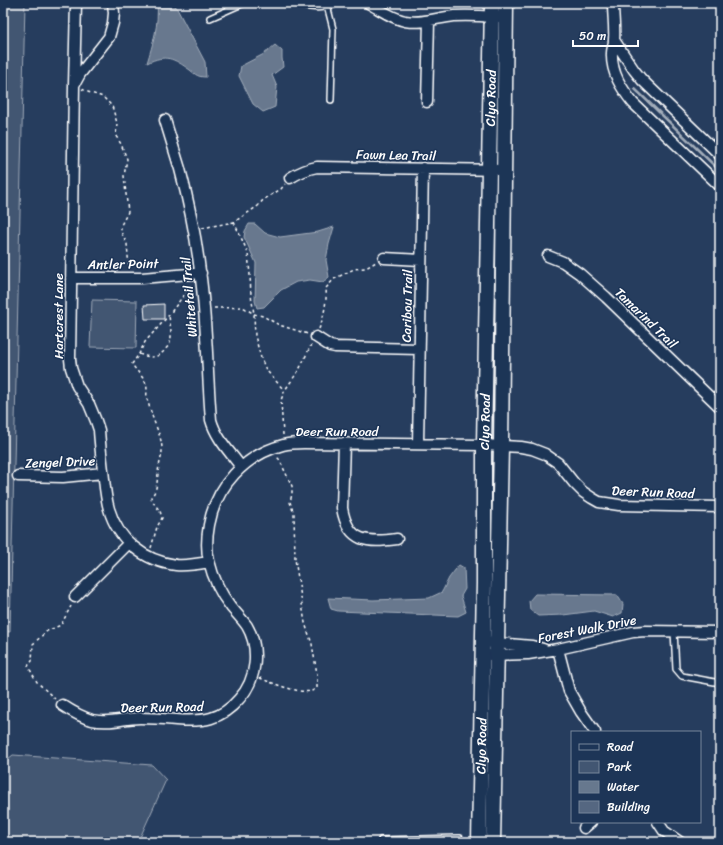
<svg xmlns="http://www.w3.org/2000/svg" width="723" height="845" font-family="Sriracha,sans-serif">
<rect width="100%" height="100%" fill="#263d5e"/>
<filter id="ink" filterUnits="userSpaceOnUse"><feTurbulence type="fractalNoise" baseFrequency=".025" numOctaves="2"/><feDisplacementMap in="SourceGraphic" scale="8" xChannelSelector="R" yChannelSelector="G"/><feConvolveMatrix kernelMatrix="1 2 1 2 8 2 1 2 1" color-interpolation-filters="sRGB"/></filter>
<g filter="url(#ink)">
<!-- green -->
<path fill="#425672" stroke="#a0aab8" d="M3,3h22l-15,629 -7,-1z
M92,300l45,1 -1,47 -46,-1z
M13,755l139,10 14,15 -28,62h-135v-79z"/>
<!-- water -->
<path fill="#67788e" stroke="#a4aebb" d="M157,3h17l31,59 1,15c-8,0 -10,-2 -16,-7 -17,-12 -24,-16 -43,-7 6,-20 12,-38 10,-60z
M275,45l7,6v7l1,9 -11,8 5,12 -2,20 -12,5 -10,-8 -14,-28 2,-10 23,-12z
M249,224h6l10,9 15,4 38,-5 16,-5 -5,17 -3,16 3,17 -6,5 -13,-2 -14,2 -15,8 -17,17 -7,1 -2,-7 1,-38 -12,-26 1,-6z
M459,565l5,3 1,21 -4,7 5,16 -8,4 -120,-5 -7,-2 -3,-11 45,2 56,-2 13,-6 7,-14z
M535,594l82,1 6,9 -1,9 -9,4 -19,-6 -31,4 -25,1 -8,-6 -1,-9z"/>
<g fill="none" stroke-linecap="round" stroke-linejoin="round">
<!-- stream -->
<path stroke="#a4aebb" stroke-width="2.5" d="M635,89l85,82"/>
</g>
<!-- building -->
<path fill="#556781" stroke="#fff" d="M164,304v15h-19l-1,-14z"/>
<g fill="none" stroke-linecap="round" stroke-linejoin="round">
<!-- lane casing -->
<g stroke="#fff" stroke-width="8">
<path id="lane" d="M327,5l6,24 -2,71
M210,18l34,-15
M674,631l2,38 6,7 38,7
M381,842v-2l79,-2v4"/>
</g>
<!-- street casing -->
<g stroke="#fff" stroke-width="13">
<path id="street" d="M76,3l-2,82 6,-11 29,-37 4,-14 1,-10 -1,-10
M302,3c11,3 20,3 30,0
M368,3c12,6 23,15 37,18 17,3 32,-3 49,-5 15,-1 29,0 44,1
M613,3c0,12 2,25 1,37 0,5 -2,9 -2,13 -1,20 10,36 21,50l87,83
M614,40l20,30 8,10 78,75
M74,85l-4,274 1,9 6,18 12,18 7,17 3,9c1,16 3,32 5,49 1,10 2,20 5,30 9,31 35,52 67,56 11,1 22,-1 33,-3
M427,102l2,-81
M165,120c5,16 10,33 15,49 9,34 16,68 20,102 7,49 7,99 11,149 5,18 19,32 30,47
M290,178c8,-5 17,-9 27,-11l187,3
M548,256l15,6 17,12 26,23 114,110
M384,258l37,2
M71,278h71l59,-5
M316,337l14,9 5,1 84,2
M344,443l-2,65c6,35 26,35 55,31
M418,444l5,-276
M18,476l45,1 40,-4
M75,597l54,-54
M483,642l49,4 11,3
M558,649l11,42 12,21 14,20
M490,655l38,-1 30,-5 75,-17 12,-1 75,1
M62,705c9,6 19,12 30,15 18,4 31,-2 48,-2 12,0 24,1 36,2 27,2 45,0 63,-21 18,-19 21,-51 8,-73 -5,-7 -11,-13 -16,-19 -11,-14 -18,-29 -22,-46 -3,-12 -2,-25 0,-36 7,-39 36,-70 74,-80 7,-2 14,-2 21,-2l180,2 37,2 11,2 13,5 13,9 16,20 9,9 9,6 7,4 20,3 101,2
M658,822l6,9 16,11
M584,828l7,-6"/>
</g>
<!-- secondary casing -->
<g stroke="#fff" stroke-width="17">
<g id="secondary">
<path id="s1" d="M479,842l5,-259v-138l8,-442"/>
<path d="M493,842l8,-396 5,-443"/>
</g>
</g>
<!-- path -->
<path stroke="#fff" stroke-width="1.5" stroke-dasharray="3 3" stroke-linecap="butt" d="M82,89l6,3 15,5 9,9 5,17 -1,13 5,8 6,15 -3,17 4,36 -7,13v7l6,12 2,24
M234,222l14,31 2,22 1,20 3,19 1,22 6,22 5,12 18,20
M202,228l32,-6 24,-16 5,-6 18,-11 4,-5
M214,308h8l21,-1 11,7 9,2 16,9 29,9
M319,329c5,-12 8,-29 7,-41l8,-9 20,-10 12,-1 10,-6
M139,354c11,4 18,5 26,-4 1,-2 3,-3 4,-5 4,-7 1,-21 0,-29
M283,435l-2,-35 4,-10 14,-20 12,-25
M3,477l6,1
M151,548l6,-21 5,-9 -2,-7 -8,-10 -1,-4c6,-6 6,-15 7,-23 0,-8 4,-16 4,-24 0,-9 -3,-16 -6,-24 -4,-9 -6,-18 -9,-27 -1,-5 1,-10 -1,-15 -3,-8 -10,-13 -14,-20l7,-10 6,-12 24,-27 23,-31
M260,678c11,5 40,16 51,13 1,0 5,-2 6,-3v-14l-5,-30 -7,-21 -10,-64 -1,-45 -4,-12 2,-8v-8l-13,-27 -2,-2
M55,699l-18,-17 -9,-16 4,-5 1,-17 14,-13 14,-6 10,-19"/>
<!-- lane -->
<use href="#lane" stroke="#1d3557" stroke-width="5"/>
<!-- street -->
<use href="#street" stroke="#1d3557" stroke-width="10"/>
<!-- secondary -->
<use href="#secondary" stroke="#1d3557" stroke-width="14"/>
</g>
</g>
<g text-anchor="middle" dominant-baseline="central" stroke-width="3" stroke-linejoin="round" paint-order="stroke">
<!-- street labels -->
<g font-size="13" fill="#fff" stroke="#1d3557">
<text stroke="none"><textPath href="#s1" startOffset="744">Clyo Road</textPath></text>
<text transform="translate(396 155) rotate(1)">Fawn Lea Trail</text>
<text transform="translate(123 264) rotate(-1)">Antler Point</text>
<text transform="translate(189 297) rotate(-95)">Whitetail Trail</text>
<text transform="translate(407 306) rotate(-89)">Caribou Trail</text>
<text transform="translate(58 316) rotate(-90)">Hartcrest Lane</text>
<text transform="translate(646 318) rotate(44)">Tamarind Trail</text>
<text stroke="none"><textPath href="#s1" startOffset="420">Clyo Road</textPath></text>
<text x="337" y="431">Deer Run Road</text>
<text transform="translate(60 462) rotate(-2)">Zengel Drive</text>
<text transform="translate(653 492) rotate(2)">Deer Run Road</text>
<text transform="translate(587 629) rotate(-11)">Forest Walk Drive</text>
<text transform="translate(162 707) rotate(-1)">Deer Run Road</text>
<text stroke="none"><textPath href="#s1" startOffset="96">Clyo Road</textPath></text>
</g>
</g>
<!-- margin -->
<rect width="723" height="845" fill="none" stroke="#1d3557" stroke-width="16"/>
<rect x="8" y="8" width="707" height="829" fill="none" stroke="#fff" stroke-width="1.5" filter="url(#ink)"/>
<!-- legend -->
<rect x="571" y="731" width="130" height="92" fill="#1d3557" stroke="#77869a"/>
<rect x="579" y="744" width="20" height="6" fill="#1d3557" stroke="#77869a"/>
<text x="607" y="751" font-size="12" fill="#ffffff">Road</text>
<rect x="579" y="761" width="20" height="12" fill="#425672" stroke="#77869a"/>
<text x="607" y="771" font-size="12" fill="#ffffff">Park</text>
<rect x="579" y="781" width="20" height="12" fill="#67788e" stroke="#77869a"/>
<text x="607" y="791" font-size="12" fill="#ffffff">Water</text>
<rect x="579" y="801" width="20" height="12" fill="#556781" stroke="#77869a"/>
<text x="607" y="811" font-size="12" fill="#ffffff">Building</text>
<!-- scale -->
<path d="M573 40v6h65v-6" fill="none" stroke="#ffffff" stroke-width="2"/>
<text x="579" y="40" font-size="12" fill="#ffffff" stroke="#1d3557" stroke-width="3" paint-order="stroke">50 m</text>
</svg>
